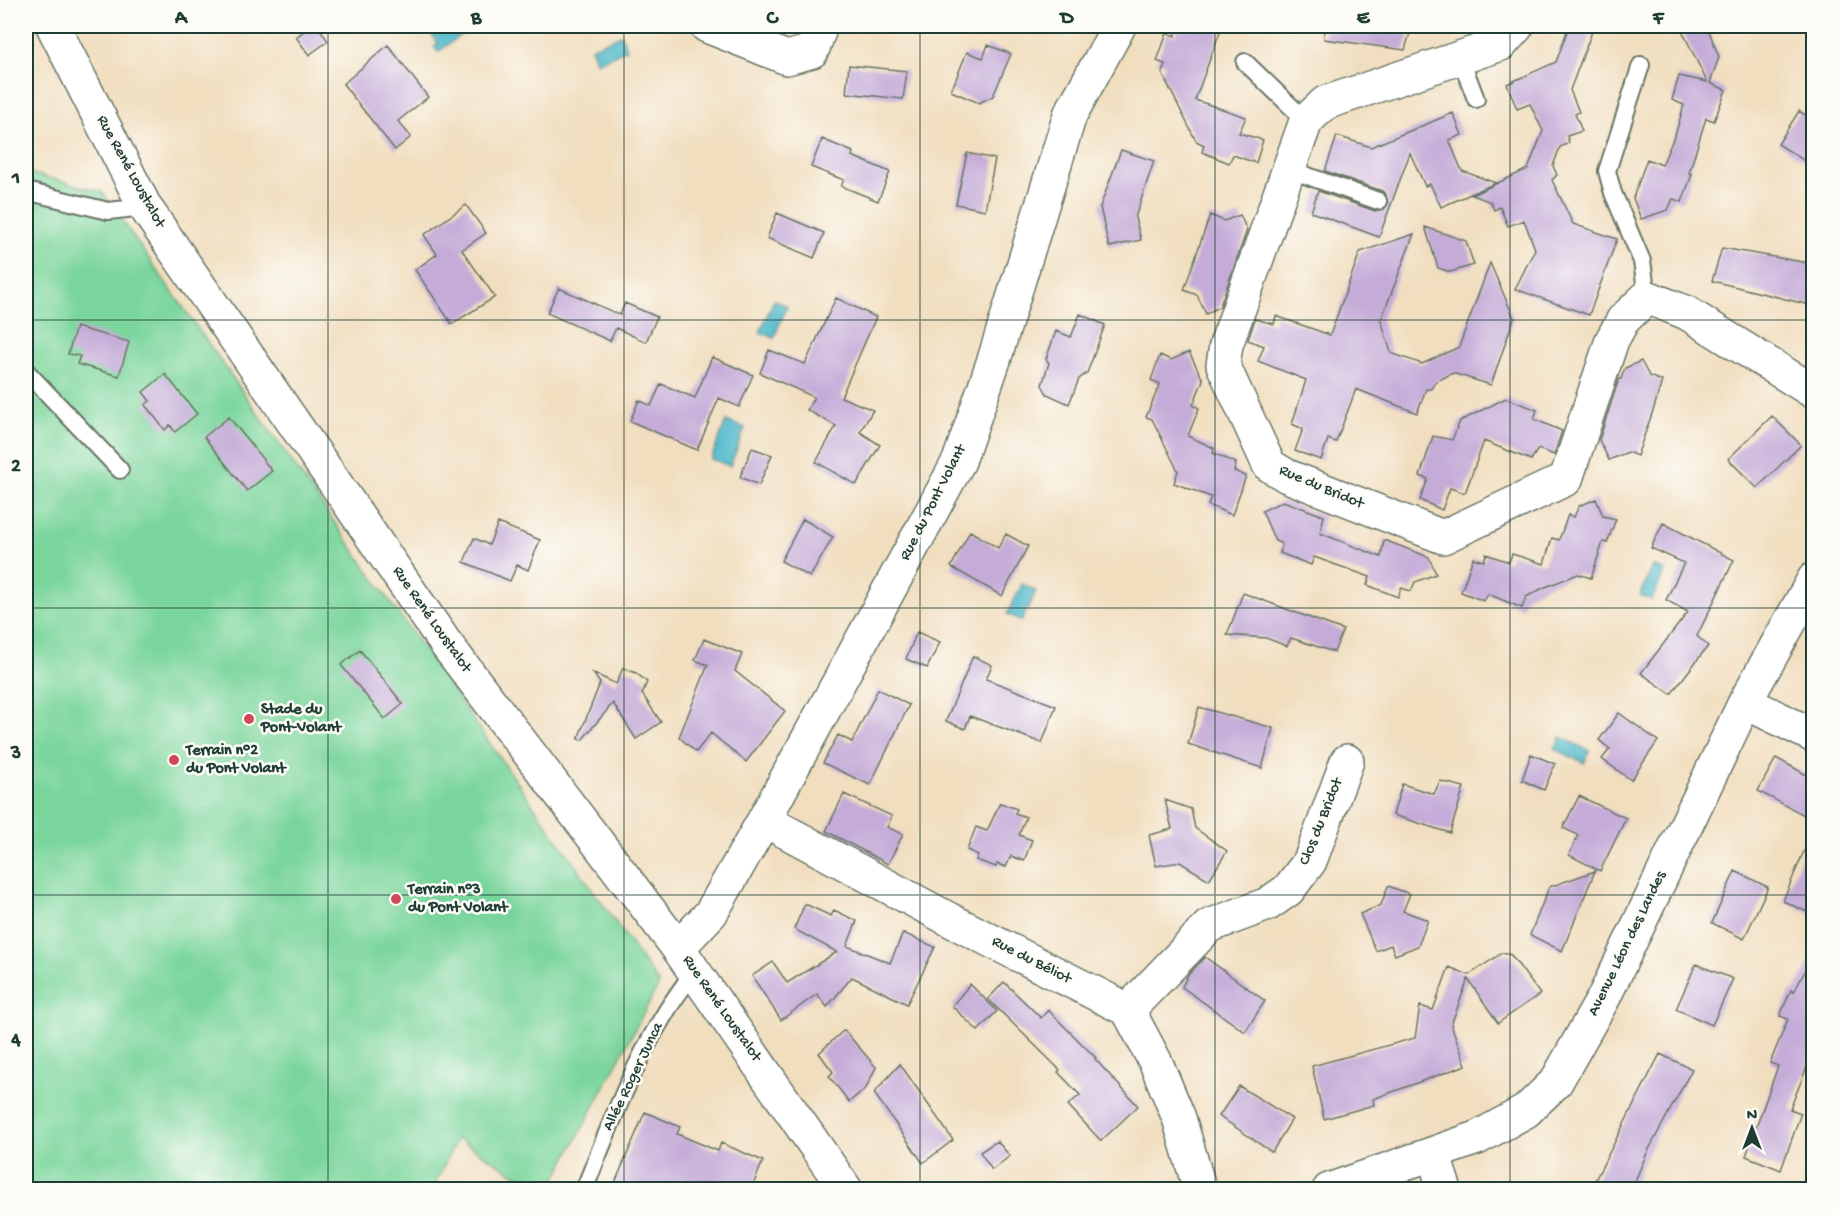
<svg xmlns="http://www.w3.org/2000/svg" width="1839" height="1215" font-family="'Gochi Hand',sans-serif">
<rect width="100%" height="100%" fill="#fdfcf7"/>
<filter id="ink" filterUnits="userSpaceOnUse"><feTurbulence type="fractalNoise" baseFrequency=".0167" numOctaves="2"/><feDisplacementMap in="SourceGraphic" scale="12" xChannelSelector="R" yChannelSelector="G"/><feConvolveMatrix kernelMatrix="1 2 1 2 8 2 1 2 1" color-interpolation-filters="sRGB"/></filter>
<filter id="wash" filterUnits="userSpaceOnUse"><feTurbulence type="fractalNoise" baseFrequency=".008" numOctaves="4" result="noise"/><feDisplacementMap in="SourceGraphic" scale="24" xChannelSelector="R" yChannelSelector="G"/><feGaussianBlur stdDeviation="1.35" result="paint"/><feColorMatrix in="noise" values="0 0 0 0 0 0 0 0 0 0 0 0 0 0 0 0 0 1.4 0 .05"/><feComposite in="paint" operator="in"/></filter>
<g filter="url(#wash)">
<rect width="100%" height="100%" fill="#f1debf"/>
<!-- green -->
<path fill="#7ad59c" stroke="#4c8968" stroke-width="1.5" d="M26,172l76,20 557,792 -109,205h-11l-82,-51 -24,51h-407z"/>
<!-- water -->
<path fill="#4db8c9" stroke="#367a7e" stroke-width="1.5" d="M439,26h34l-35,26 -4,-5 4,-3 -8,-12z
M621,35l6,14 -30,14 -6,-15z
M774,300l13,6 -13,32 -14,-6z
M726,421l19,7 -15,38 -19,-7z
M1653,566l12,5 -13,29 -12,-5z
M1022,584l14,7 -14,30 -15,-7z
M1561,737l29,14 -6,12 -29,-14z"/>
<g id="blocks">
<!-- building -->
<path fill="#c5acd8" d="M311,26h7l10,15 -19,14 -13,-18z
M1178,26h44l-27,74 51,17 -7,16 24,7 -7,23 -23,-8 -4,8 -27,-11 2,-7 -8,-4 -34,-68 3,-9 -8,-3 10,-28 8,3z
M1325,26h87l-7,24 -81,-11z
M1569,26h25l-24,64 9,22 -4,2 7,17 -15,5 2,7 -9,4 -7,19 4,9 -5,5 21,44 44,15 -28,76 -74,-26 20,-40 -11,-29 -16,6 -8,-19 -6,3 -3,-8 -19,-7 56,-26 15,-38 -13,-27 -13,5 -10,-25 49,-22z
M1680,26h27l12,31 -9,26 16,7 -12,31 -8,-3 -17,55 3,1 -10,28 -9,-3 -5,11 -27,9 -8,-21 14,-39 15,6 14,-33 8,-27 -12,-5 7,-24 28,6z
M388,45l40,52 -30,24 13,16 -16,13 -52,-66z
M988,45l23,9 -18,42 -14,7 -28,-12 16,-39 16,6z
M849,65l58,6 -4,28 -57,-6z
M1799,111l15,9v47l-36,-23z
M1453,113l9,22 -13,5 13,31 34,12 -55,24 -11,-23 -5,2 -15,-33 -31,84 -68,-25 7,-21 57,20 9,-2 4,-5 -2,-9 -4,-4 -57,-20 12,-35 34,11z
M822,139l31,13 -1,4 38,16 -12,29 -37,-15 3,-6 -33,-13z
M1121,150l33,11 -19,57 6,22 -32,7 -9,-40z
M967,153l28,6 -10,51 -29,-6z
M466,205l20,28 -24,17 33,47 -43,27 -37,-54 22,-16 -13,-19z
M777,213l47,20 -10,25 -47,-20z
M1210,215l14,6 16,-6 7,15 -27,76 -14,8 -9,-19 -13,-5z
M1425,227l41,14 8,24 -24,7 -12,-4z
M1414,234l-33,86 10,33 31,11 37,-17 31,-84 24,55 -23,67 -38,-12 -18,9 -4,7h-5l-9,24 -61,-24 -20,53 -8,-3 -7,21 -26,-9 8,-22 -11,-5 14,-44 -48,-19 6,-15 -16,-6 7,-21 19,5 2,-8 54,19 30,-83z
M1722,248l92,16v42l-102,-25z
M559,288l61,27 5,-12 32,14 -11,25 -30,-14 -6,13 -63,-28z
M836,298l40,19 -35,80 32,13 -13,22 20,13 -24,40 -40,-23 20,-36 -29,-16 7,-13 -54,-24 9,-23 36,14z
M1080,314l25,11 -18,48 -8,6 -10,25 -22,-10 -5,-9 7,-22 -3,-4 10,-28 15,6z
M76,327l53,15 -10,34 -42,-12 3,-8 -12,-2z
M1189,352l14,28 -10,25 6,3 -11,28 26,12 -1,5 23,10 -2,8 12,5 -14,39 -24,-10 3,-8 -37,-14 4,-12 -26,-52 -6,-2 14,-33 -9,-4 9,-25 11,5z
M712,357l41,18 -14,32 -20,-9 -22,52 -67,-29 9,-21 12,6 10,-22 34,14z
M1641,361l8,15 13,5 -8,27 -17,48 -9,-4 -19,8 -10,-20 20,-61h2l4,-11z
M165,374l32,40 -22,18 -5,-7 -5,5 -20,-25 5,-4 -7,-9z
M1506,398l31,12 -3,9 28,12 -8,24 -16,-6 -7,11 -47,-19 -19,52 -15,-5 -8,22 -22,-10 8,-21 -8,-3 13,-40 19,4 8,-19z
M1772,416l29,29 -44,43 -29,-29z
M229,417l43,54 -25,20 -43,-54z
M752,448l20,7 -13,30 -19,-8z
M1596,499l7,17 13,3 -9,24 -4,-1 -12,36 -13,-4 -35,14 -17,9 -4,11 -34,-14 -4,7 -23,-9 12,-34 11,3 2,-7 23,8 3,-8 32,10 8,-26 7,2 9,-25 6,2 5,-11z
M1283,501l41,15 -4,17 61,24 3,-17 45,17 7,17 -21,8 -4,9 -10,-3 -3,9 -31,-12 3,-8 -56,-20 -3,8 -31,-12 2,-9 -7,-3 -13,-30z
M803,519l30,18 -23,40 -29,-16z
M498,523l42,17 -12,30 -11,-5 -7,16 -46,-19 10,-24 15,7z
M1663,523l71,37 -37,76 11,10 -37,48 -30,-21 47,-61 -22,-12 18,-37 -33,-15z
M970,531l28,17 8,-14 22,12 -26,50 -51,-29z
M1243,593l100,37 -9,22 -43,-14 -4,8 -21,-8 -39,-3z
M917,632l23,10 -13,26 -21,-9z
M704,639l38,15 -7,17 50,40 -39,51 -35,-29 -15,19 -17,-15 29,-72 -13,-5z
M360,650l43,54 -18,15 -44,-54z
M973,656l19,9 -6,14 70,27 -14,37 -72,-27 -5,13 -19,-8z
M623,668l13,5 11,9 -5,12 19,28 -25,17 -23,-36 -31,37 -4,-1 22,-56 -7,-10 23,11z
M878,689l31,16 -39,80 -47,-22 15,-28 14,7z
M1199,707l74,21 -11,40 -74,-24z
M1619,713l39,28 -27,39 -29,-21 8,-10 -11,-9z
M1531,754l24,10 -11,26 -22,-10z
M1776,758l38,21v41l-56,-29z
M1440,781l24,6 -14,46 -57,-18 9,-31 32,10z
M844,794l48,22 -5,11 16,7 -15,30 -62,-33z
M1579,796l47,22 -26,53 -31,-16 9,-20 -15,-7z
M1165,800l26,9 4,19 32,23 -18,29 -29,-18 -24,4 -7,-31 23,-6z
M1000,803l17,6 -2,4 11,4 -7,18 13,5 -8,21 -13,-5 -5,11 -9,-3 -1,3 -20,-7 2,-5 -11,-5 9,-23 11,4z
M1814,827v88l-31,-14z
M1595,871l-33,80 -32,-16 19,-48z
M1735,871l33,16 -24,52 -32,-16z
M1388,886l22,8 -7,17 25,9 -10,26 -23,9 -4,-10 -15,6 -16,-37 21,-9z
M805,904l26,12 3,-6 23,11 -10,25 43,17 13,-30 32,14 -28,57 -55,-27 -25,30 -10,-13 -36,26 -29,-44 21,-14 14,21 50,-31 -43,-23z
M1502,953l9,2 29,39 -42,29 -30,-44 -17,46 15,40 -93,34 1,6 -50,14 -12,-53 103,-28 5,-32 13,4 16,-43 20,8z
M1814,954v95l-24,60 11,4 -20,57 -35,-14 32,-90 -8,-3 18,-44 -8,-3 11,-26 3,2z
M1205,957l60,44 -20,31 -63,-45 6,-12z
M1696,964l37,15 -21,46 -36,-16z
M1004,982l37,36 7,-8 48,48 -1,1 43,47 -37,35 -33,-36 12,-10 -22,-23 2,-2 -72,-71z
M970,984l27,27 -19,20 -26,-25z
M844,1030l32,37 -10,21 -17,14 -20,-26 4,-4 -14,-19z
M1660,1054l32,15 -45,84 -16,37h-41z
M900,1064l53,76 -30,23 -49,-70z
M1239,1086l53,33 -20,33 -53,-36z
M645,1112l35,15 -3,7 41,17 3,-8 42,18 -12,29h-139z
M997,1141l13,15 -18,14 -12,-18z"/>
</g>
</g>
<g filter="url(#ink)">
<use href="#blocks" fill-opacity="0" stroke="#687565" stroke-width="1.5"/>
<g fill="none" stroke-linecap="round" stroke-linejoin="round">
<!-- service casing -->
<g stroke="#687565" stroke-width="20">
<path id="service" d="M1460,57l16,42
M1245,62l61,59
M1641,65l-34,106 6,22 29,68 5,36
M1288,169l90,32
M26,191l82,20 37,-4
M26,371l94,99
M584,1190c24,-59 46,-119 79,-173 9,-16 21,-31 31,-46"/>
</g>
<!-- minor casing -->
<g stroke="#687565" stroke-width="36">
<path id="minor" d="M707,26l80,32 25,-7 9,-25
M1517,26l-16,18 -176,59 -19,18 -80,224 -3,20 46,100 18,11 156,61 123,-58 46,-139 11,-20 24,-23 40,16 127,79
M1745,702l69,34
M764,820l192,103 172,87 28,53 23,55 21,72
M678,948l33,-35 53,-93 195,-359 35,-101 76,-245 49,-89
M1128,1010l81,-84 59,-22 20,-14 22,-29 37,-100
M1433,1154l12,36
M1329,1190l148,-52 49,-27 30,-29 48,-85 141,-295 69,-123"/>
</g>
<!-- tertiary casing -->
<g stroke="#687565" stroke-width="36">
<path id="tertiary" d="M53,26l92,181 301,437 232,304 168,242"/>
</g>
<!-- service -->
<use href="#service" stroke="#fff" stroke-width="16"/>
<!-- minor -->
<use href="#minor" stroke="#fff" stroke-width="33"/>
<!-- tertiary -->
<use href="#tertiary" stroke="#fff" stroke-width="33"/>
</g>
</g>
<!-- grid -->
<path fill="none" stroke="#1f3d34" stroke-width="1.5" stroke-opacity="0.55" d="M328,26v1164M624,26v1164M920,26v1164M1215,26v1164M1510,26v1164M26,320h1788M26,608h1788M26,895h1788"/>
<!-- markers -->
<g fill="#d1495b" stroke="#fdfcf7" stroke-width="2">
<circle cx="249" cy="719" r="6"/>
<circle cx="174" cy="760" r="6"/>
<circle cx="396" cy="899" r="6"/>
</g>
<g text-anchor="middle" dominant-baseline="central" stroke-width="5" stroke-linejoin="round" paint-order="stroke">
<!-- street labels -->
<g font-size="16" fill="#1f3d34" stroke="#fdfcf7">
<text transform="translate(130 172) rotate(61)">Rue René Loustalot</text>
<text transform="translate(1321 488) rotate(23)">Rue du Bridot</text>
<text transform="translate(934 503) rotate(-63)">Rue du Pont Volant</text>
<text transform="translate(431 620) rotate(55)">Rue René Loustalot</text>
<text transform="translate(1322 822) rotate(-68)">Clos du Bridot</text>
<text transform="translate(1628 944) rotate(-64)">Avenue Léon des Landes</text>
<text transform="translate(1031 961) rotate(27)">Rue du Béliot</text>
<text transform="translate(721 1009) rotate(55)">Rue René Loustalot</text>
<text transform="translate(634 1077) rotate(-64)">Allée Roger Junca</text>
</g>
<!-- poi labels -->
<g font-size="16" font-weight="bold" fill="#1f3d34" stroke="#fdfcf7" text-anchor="start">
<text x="261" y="710">Stade du<tspan x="261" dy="18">Pont-Volant</tspan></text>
<text x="186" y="751">Terrain n°2<tspan x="186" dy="18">du Pont Volant</tspan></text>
<text x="408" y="890">Terrain n°3<tspan x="408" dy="18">du Pont Volant</tspan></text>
</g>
</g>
<!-- margin -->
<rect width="1839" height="1215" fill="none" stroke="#fdfcf7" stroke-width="66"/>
<!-- north arrow -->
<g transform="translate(1752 1128)" stroke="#fdfcf7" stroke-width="4.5" paint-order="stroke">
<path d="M0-4.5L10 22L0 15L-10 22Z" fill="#1f3d34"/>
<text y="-9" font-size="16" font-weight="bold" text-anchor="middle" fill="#1f3d34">N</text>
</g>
<rect x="33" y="33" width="1773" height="1149" fill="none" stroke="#1f3d34" stroke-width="2"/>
<g font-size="20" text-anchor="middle" font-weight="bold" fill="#1f3d34">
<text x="181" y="23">A</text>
<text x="476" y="23">B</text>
<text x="772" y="23">C</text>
<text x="1067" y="23">D</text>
<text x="1363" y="23">E</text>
<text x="1658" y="23">F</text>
<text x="16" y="183">1</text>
<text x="16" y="471">2</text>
<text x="16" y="758">3</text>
<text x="16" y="1045">4</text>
</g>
</svg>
